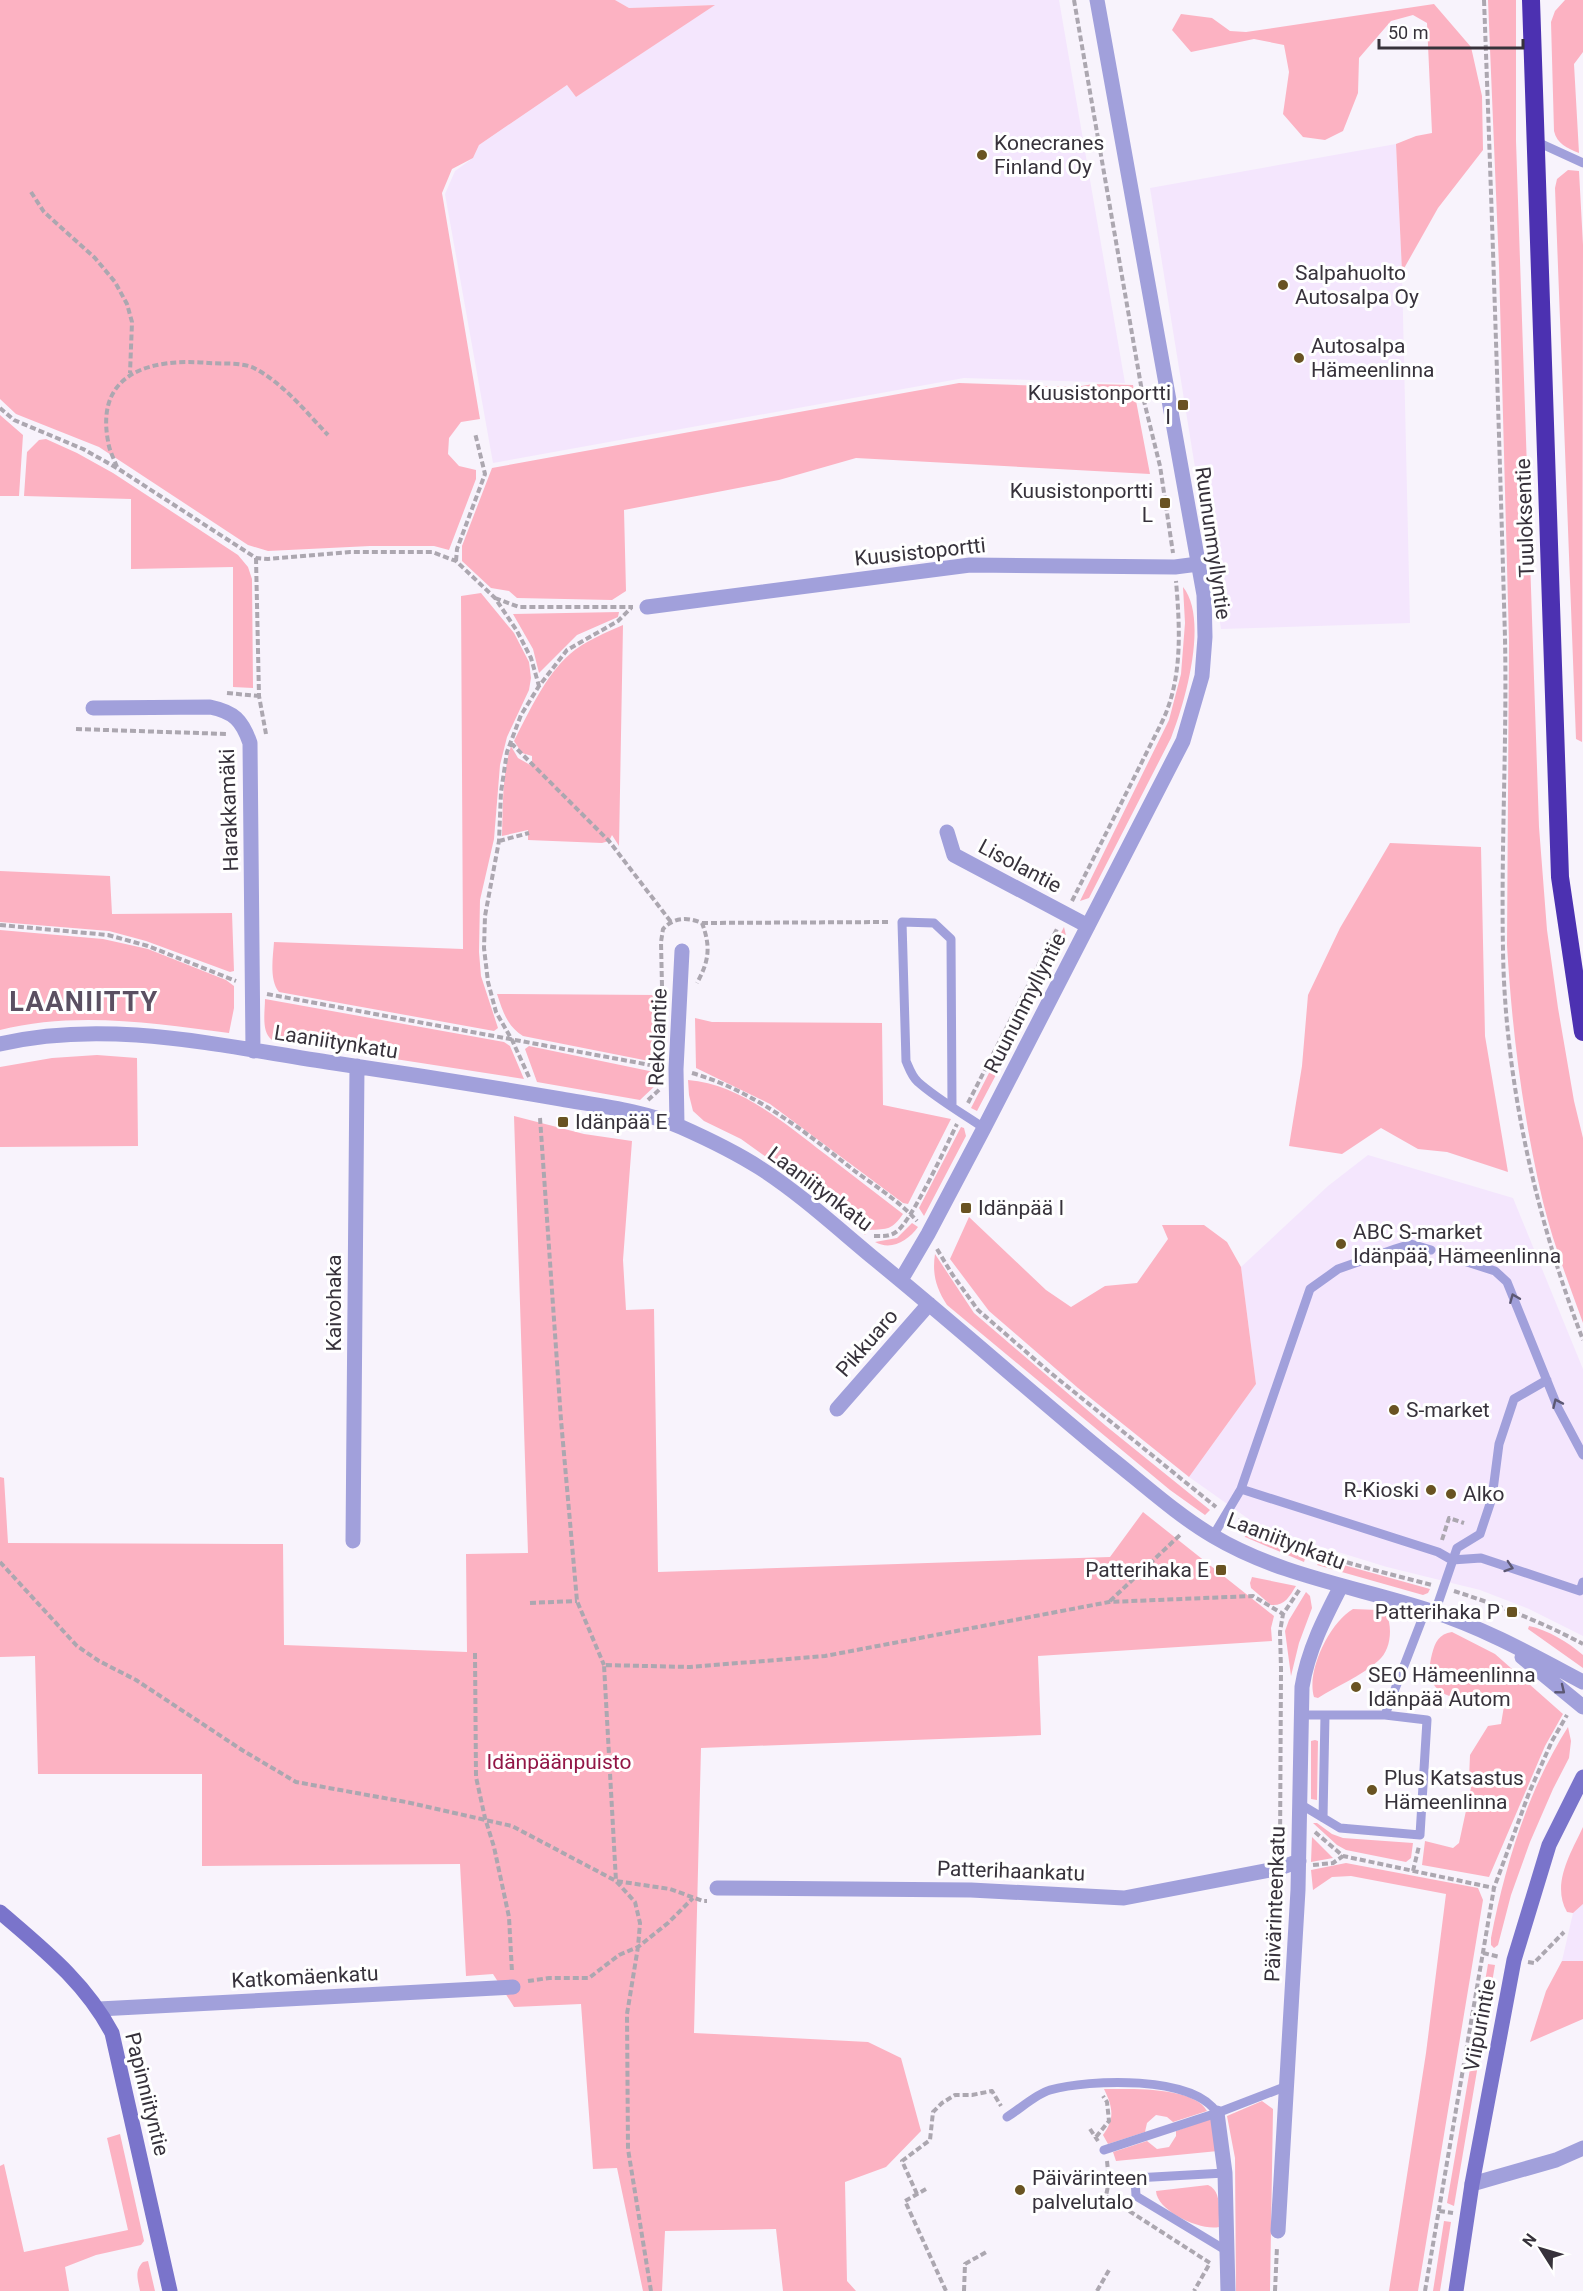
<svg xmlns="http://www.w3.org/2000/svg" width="1583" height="2291" font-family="Roboto,sans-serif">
<rect width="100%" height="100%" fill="#f8f3fc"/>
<!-- built -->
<path fill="#f4e6fd" d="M615,0h444l66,383 -161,-5 -471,85 -48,-269 10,-23 18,-13 6,-13 88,-60 9,12 138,-92 -85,3z
M1396,144l6,128 8,351 -189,6 -71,-441z
M1368,1155l145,43 70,171v267l-54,-27 -49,-19 -93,-23 -104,-32 -33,-15 -61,-43 67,-93 -15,-117 87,-81z
M1583,1904v57h-21l11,-48z"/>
<!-- green -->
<path fill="#fcb2c2" d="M0,0h615l14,8 86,-3 -139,92 -9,-12 -88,60 -6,13 -21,11 -10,24 38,226 -19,3 -12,16 -1,16 11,12 17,4v9l-27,71 -15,-4h-64l-102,5 -20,-6 -149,-98 -83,-33 -16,-15z
M1488,0h28v141l23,686 8,103 11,78 16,93 9,37v185c-14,-39 -30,-80 -40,-121 -20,-85 -31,-170 -36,-257l2,-304 -10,-375z
M1565,0h18v52l-9,12 5,89c-12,-5 -22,-9 -25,-22l-3,-109 4,-11z
M1434,4l37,43 11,49 1,54 -45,58 -36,64 -6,-128 20,-8 16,-3 -5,-110 -14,-8 -22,6 -32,37 -1,35 -15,38 -18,9 -22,-3 -20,-23 6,-42 -5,-27 -30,-6 -63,13 -19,-22 9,-16 31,4 18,13 16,1z
M1568,170l11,1 4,74 -1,497 -6,-3 -21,-551 2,-9z
M959,383l117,4 17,-3 40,1 17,89 -294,-16 -77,22 -155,30 2,81 -14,9 -95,-2 -8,-7 -18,-3 -29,-27v-15l30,-78z
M0,415l23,20 -4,61h-19z
M46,439l31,14 36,20 125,82 10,12 4,12 1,109 -20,-1v-120l-102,2v-70l-107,-3 3,-44 12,-12z
M1183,587c26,32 2,116 -12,151l-82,160 -9,3 89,-181 12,-46 4,-51z
M481,593l33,40 15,29 2,16 -2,12 -22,47 -7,28 -6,74 -14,61 -1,52 2,24 17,52 -4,3 -215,-39c-10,-12 -6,-35 -5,-50l189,7 -2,-353z
M619,612l-1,5 -41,18 -38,38 -6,-24 -20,-35z
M623,625l-4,221 -7,-11 -3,6 -7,2 -74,-3v-10l-26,6c1,-30 0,-61 9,-90l7,12 14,8v-10l-10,-3 -8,-12c15,-29 31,-65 56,-87 15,-13 35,-21 53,-29z
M1390,843l91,4 4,189 23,136 -61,-20 -29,-3 -37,-21 -39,26 -53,-8 13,-80 6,-71 32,-67z
M0,871l110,5 2,38 120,-1 2,58 -4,1 -84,-31 -37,-10 -109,-9z
M1064,927l3,13 -90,171 -6,-3z
M0,930l103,9 45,10 78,31 8,6v22l-5,25c-74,-10 -155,-22 -229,-3z
M497,994l160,1 2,68 -136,-27c-16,-10 -20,-24 -26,-42z
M265,999l239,43 6,4 14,33 -252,-39c-11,-8 -7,-28 -7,-41z
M695,1018l17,4 170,1 1,82 68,14 -43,85 -5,-1 -133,-99 -74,-36z
M529,1046l130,27 -1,10 -18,17 -103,-18 -12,-33z
M97,1055l40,3 1,88 -138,1v-80l52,-9z
M688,1080c52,4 98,44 137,74 26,20 52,40 78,60 -11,16 -15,15 -34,16l-4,5 -50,-42 4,-6 -23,-18 -5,6 -50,-36 -37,-18 -11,-10 -4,-16z
M514,1116l70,18 48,7 -9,119 3,50 28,-1 4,263 452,-15 33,-45 131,104 -3,12 1,13 -234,15 3,79 -340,13 -7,285 174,9 33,16 20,73 -35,36 -41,15 2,99 9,10h-73l-7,-62 -111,2 -3,60h-19l-26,-123 -24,1 -12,-165 -67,3 -21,-33 -27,2 -6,-112 -258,2v-92h-164l-3,-118 -35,1v-180l4,1 4,65 275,1 1,101 183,7 -1,-98 62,-1z
M961,1127l3,1 2,8 -42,80 -5,-8z
M969,1217l77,73 25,17 34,-21 32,-3 31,-44 -6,-14h42l23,17 14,25 15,117 -67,93 -111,-89 -89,-77 -39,-52z
M912,1223l6,4c-10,14 -27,24 -43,15l22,-4z
M935,1254l39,59 132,113 104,84 -5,5 -35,-25 -223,-185c-11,-17 -15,-31 -12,-51z
M1244,1530l60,22 2,3 -2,7 -59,-25z
M1322,1559l108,30 -2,4 -5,2 -106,-30z
M1252,1577l44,9c-7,11 -11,20 -25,19l-20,-17 -1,-5z
M1306,1592l4,4 2,12 -13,35 -8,33 -6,-45 4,-11z
M1353,1609l25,1 8,3c7,14 5,38 -8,48 -17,15 -41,25 -60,37l-4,-1c-8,-26 16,-75 39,-88z
M1529,1626c19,4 39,16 54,29v13l-55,-39z
M1452,1632l43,22 68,60 -18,32 -56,131 -67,-12 3,-24 28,7 6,-5 13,-60 -3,-4 1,-24 18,-29 13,-2 3,-18c-32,-8 -86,0 -72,-52 3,-12 7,-20 20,-22z
M1568,1727l3,14 -2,17 -16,31 -23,53 -19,53 -13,50 -4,3 -3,-3v-7c14,-73 37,-148 77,-211z
M1315,1740l3,1 -1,59 -6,-1v-58z
M1313,1823h4l15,11 11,4 70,5 -2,15 -5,4 -60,-12 -9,-5z
M1583,1827v77l-10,9 -6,-1c-16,-28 4,-59 16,-85z
M1312,1837l21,21 -22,4z
M1346,1863l132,25 5,12 -65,391h-29l37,-238 20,-159 -95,-18 -19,1 -19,13 -2,-20z
M1562,1961h21v58l-53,23 16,-51z
M1488,1964l7,1 -41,241 -7,-3z
M1104,2089c25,0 90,-3 103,22l-34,11 -6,-5 -11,-2 -9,8 -2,9 -37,12 -5,-9c12,-16 10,-28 1,-46z
M1262,2101l11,8 -3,182h-34l-1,-133 -8,-42z
M1209,2119h4l5,32 -102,10 -3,-9 34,-11 10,8 12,-2 7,-11v-5z
M120,2134l24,107 -3,4 -45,10 -31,12 4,24h-69v-125l4,-2 20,88 104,-22 -21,-92z
M1208,2185c15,6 10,29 11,42 -19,4 -62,-16 -63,-36z
M1444,2221l7,1 -11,69h-7z
M148,2261l7,30h-15c-2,-11 -6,-20 3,-29z"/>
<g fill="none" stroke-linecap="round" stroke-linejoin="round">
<!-- path -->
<path stroke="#aca7b0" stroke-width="4" stroke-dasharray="6 3" stroke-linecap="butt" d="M1074,0l69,397 17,69 13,87
M1484,0c8,212 15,425 21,638 2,103 -4,208 -2,312 2,131 33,268 80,390
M31,192l13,20 51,46 20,24 12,22 5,18 -2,51
M0,408l14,12 69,29 34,19 139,90 12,1 82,-7h82l24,9 39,37 22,33 14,27 8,28
M117,467c-3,-8 -8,-17 -9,-26 -13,-70 45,-83 101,-78 13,1 32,-1 45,5 29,15 52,44 74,67
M256,558l3,138 7,38
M456,561l1,-12 28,-75 -10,-41
M495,598l24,9h114
M227,693l32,3
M76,729l151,5
M511,743l98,98 62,81
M499,841l30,-8
M1072,901l89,-177c22,-44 19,-95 15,-143
M702,923l188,-1
M0,925l108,10 40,11 88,35
M662,986l-1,-44 2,-13c11,-12 25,-12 39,-6 9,24 7,38 -5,60
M267,994l394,73
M692,1073c63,18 113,59 164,99 21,15 44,30 61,49
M529,1077l-17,-37 -16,-28 -8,-30 -4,-34 1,-32 14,-75 2,-49 6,-40 14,-37 18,-29 28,-36 51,-29 13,-13
M648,1100l12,-11
M968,1103l89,-174
M540,1118l21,302 16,181 27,64
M874,1236c8,0 15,1 22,-4 15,-9 51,-88 61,-108
M937,1249l15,25 26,36 69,60 169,137
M1238,1520c61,32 128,48 194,65
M1442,1540l7,-22 15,5
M0,1562l77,84 22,15 37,19 106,70 54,32 110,20 106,24 104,55 54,8 33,12h4
M1454,1591c44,14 88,31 129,53
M1110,1601l70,-66
M530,1603l47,-2
M475,1653l1,124 9,41 9,29 15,70 3,55
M1315,1832l28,24 151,32
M1280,1852l1,-183 -1,-37 3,-18 17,-25
M1313,1865l20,-2 10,-7
M1413,1871l6,-25
M1483,1953l17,4
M1528,1962l6,1 30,-31
M528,1981l21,-3h40l30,-23 19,-8 30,-24 25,-25
M1090,2129l8,12
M1096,2137l13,-16 -2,-19 -4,-6
M1107,2161l2,20 -3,15 104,67 -16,28
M926,2189l-21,12 41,90
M917,2194l-15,-33 28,-21 3,-28 9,-9 13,-8h17l20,-4 9,15
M1439,2211l14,2
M651,2291l-23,-142 -1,-135 11,-67 2,-24 -5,-21 -19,-21 -12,-216 86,2 135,-11 284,-54 144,-6 30,18
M964,2291l1,-27 23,-13
M1097,2291l12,-21
M1275,2291l2,-44
M1425,2291l69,-403 35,-95 23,-52 15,-26"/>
<!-- lane -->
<path stroke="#a1a0db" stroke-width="9" d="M1535,141l48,22
M952,1106l-1,-167 -17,-16 -32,-1 4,139c3,7 6,16 12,21 19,17 44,31 66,46
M1464,1261l31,10 12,11 51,126 25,47
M1241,1489l69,-200 28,-20 57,-20 16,-5 20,6
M1213,1536l28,-47 197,63 14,8 29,-2 99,33 3,-9
M1435,1612l22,-64 23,-14 12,-36 7,-54 15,-45 33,-19
M1301,1715h84l41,-106
M1300,1804l40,24 80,7 7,-115 -42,-5
M1323,1818l2,-103
M1007,2117c13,-8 29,-23 43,-27 39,-11 144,-15 167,23
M1104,2150l113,-37 70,-27
M1225,2173l-90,5 1,18 91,55"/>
<!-- street -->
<path stroke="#a1a0db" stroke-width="15" d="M647,607l323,-42 205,2 23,-3
M93,708l117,-1c24,5 32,13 40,36l3,308
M947,832l7,23 134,71
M0,1044c109,-26 225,3 334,19 75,11 151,23 227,36 40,7 83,12 120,28 27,12 54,25 79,41 39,25 75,58 111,88 80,65 157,134 237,200 33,26 69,59 105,80 67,40 145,51 218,75 53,17 103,45 152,71
M677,1125l-1,-56 6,-118
M901,1280l27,-46 56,-106 199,-387 19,-65 3,-39 -1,-42 -107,-595
M837,1409l92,-105
M353,1541l4,-475
M1522,1657l61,50
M717,1888l254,2 153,8 156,-30 19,-7
M99,2009l414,-22
M1217,2113l8,60 3,118
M1472,2184l84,-24 27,-12
M1278,2231l20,-341 4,-203c6,-37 22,-68 39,-101"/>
<!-- secondary -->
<path stroke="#7a74cb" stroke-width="15" d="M0,1912c43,37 85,70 112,121l58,258
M1456,2291l16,-107 42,-224 35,-115 34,-68"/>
<!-- highway -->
<path stroke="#4c31b1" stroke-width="18" d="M1531,0l29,877 23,155"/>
</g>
<!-- one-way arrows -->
<defs><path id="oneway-chevron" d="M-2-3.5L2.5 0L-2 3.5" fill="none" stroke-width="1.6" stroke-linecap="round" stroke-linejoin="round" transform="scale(1.5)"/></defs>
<g stroke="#5c5873">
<use href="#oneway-chevron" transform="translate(1514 1298) rotate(-112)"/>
<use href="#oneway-chevron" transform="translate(1557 1403) rotate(-114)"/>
<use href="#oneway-chevron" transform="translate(1509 1567) rotate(18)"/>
<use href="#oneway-chevron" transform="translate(1561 1690) rotate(39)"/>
</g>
<!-- markers -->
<g fill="#695322" stroke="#fff" stroke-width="2">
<circle cx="982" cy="155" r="6"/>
<circle cx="1283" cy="285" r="6"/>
<circle cx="1299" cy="358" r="6"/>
<rect x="1177" y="399" width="12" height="12" rx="3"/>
<rect x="1159" y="497" width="12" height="12" rx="3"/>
<rect x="557" y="1116" width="12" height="12" rx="3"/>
<rect x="960" y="1202" width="12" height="12" rx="3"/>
<circle cx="1341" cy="1244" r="6"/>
<circle cx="1394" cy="1410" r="6"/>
<circle cx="1431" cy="1490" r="6"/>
<circle cx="1451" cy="1494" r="6"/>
<rect x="1215" y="1564" width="12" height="12" rx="3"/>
<rect x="1506" y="1606" width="12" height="12" rx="3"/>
<circle cx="1356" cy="1687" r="6"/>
<circle cx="1372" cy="1790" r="6"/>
<circle cx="1020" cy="2190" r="6"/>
</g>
<g text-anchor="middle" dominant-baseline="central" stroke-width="6" stroke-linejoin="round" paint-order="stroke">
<!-- poi labels -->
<g font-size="21" fill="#37323b" stroke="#fff" text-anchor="start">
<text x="994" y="143">Konecranes<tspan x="994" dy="24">Finland Oy</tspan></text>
<text x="1295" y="273">Salpahuolto<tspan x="1295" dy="24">Autosalpa Oy</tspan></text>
<text x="1311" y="346">Autosalpa<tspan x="1311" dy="24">Hämeenlinna</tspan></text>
<text x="1171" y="393" text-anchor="end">Kuusistonportti<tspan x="1171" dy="24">I</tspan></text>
<text x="1153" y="491" text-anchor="end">Kuusistonportti<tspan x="1153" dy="24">L</tspan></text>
<text x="575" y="1122">Idänpää E</text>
<text x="978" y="1208">Idänpää I</text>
<text x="1353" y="1232">ABC S-market<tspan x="1353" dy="24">Idänpää, Hämeenlinna</tspan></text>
<text x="1406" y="1410">S-market</text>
<text x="1419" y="1490" text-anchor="end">R-Kioski</text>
<text x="1463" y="1494">Alko</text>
<text x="1209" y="1570" text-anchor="end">Patterihaka E</text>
<text x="1500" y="1612" text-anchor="end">Patterihaka P</text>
<text x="1368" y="1675">SEO Hämeenlinna<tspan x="1368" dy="24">Idänpää Autom</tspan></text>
<text x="1384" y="1778">Plus Katsastus<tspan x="1384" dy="24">Hämeenlinna</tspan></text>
<text x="1032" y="2178">Päivärinteen<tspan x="1032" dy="24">palvelutalo</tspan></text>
</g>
<!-- street labels -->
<g font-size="21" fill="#37323b" stroke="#fff">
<text transform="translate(1525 518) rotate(-92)">Tuuloksentie</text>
<text transform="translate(1213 543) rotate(82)">Ruununmyllyntie</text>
<text transform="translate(920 552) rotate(-6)">Kuusistoportti</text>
<text transform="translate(229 810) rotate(-92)">Harakkamäki</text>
<text transform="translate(1020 866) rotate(28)">Lisolantie</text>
<text transform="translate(1025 1003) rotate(-63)">Ruununmyllyntie</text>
<text transform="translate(658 1037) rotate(-88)">Rekolantie</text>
<text transform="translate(336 1042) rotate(9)">Laaniitynkatu</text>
<text transform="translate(820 1189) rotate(37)">Laaniitynkatu</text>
<text transform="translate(334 1303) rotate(-90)">Kaivohaka</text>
<text transform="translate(867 1343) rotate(-49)">Pikkuaro</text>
<text transform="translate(1286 1541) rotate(21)">Laaniitynkatu</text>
<text transform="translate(1011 1871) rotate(2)">Patterihaankatu</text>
<text transform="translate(1275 1904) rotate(-88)">Päivärinteenkatu</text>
<text transform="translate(305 1977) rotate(-3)">Katkomäenkatu</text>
<text transform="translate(1480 2025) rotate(-79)">Viipurintie</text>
<text transform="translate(147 2094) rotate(76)">Papinniityntie</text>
</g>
<!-- park labels -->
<g font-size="21" fill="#921646" stroke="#fff">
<text x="559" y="1762">Idänpäänpuisto</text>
</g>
<!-- district labels -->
<g font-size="27" font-weight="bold" letter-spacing="1.5" fill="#5b5062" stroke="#fff">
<text x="84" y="1002">LAANIITTY</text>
</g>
</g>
<!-- north arrow -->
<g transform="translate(1541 2249) rotate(307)" stroke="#ffffff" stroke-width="4.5" paint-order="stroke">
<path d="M0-4.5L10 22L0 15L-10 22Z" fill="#37323b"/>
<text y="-9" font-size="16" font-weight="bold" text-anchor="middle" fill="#37323b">N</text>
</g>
<!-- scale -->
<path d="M1379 39v9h144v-9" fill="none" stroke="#37323b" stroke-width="3"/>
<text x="1388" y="39" font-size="18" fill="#37323b" stroke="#ffffff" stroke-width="4.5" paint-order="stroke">50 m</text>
</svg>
